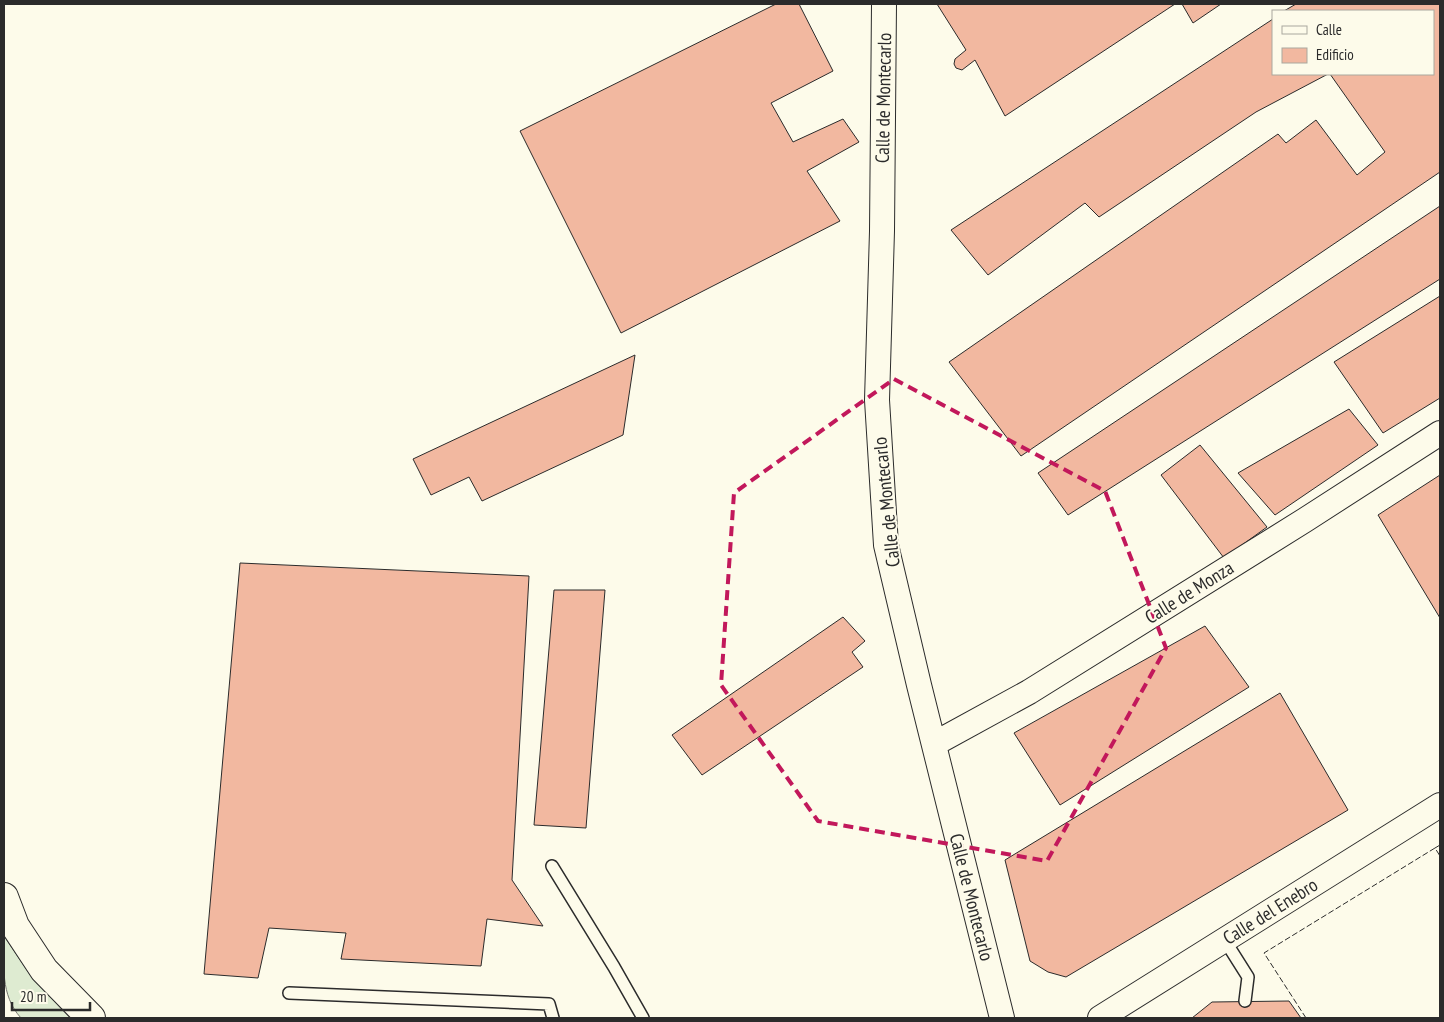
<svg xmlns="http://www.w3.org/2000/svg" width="1444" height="1022" font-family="'PT Sans Narrow',sans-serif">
<rect width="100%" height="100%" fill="#fdfbea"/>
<!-- green -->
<path fill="#deebd1" stroke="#74746e" d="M4,936l27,40 39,42h-49c-21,-23 -17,-53 -17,-82z"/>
<!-- building -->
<path fill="#f2b8a0" stroke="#2b2b2b" d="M776,4h23l34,67 -62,32 22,39 50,-23 16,23 -52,29 33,50 -219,112 -101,-202z
M937,4h238l-170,112 -30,-56 -13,10 -6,-2 -2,-4 1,-5 11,-9z
M1182,4h39l-28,19z
M1296,4h144v168l-419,284 -72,-94 329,-228 8,9 30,-23 41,55 28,-23 -55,-78h103v-63h-149z
M1273,19v55h55l-72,38 -157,105 -14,-14 -97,72 -37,-45z
M1440,206v73l-372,236 -30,-42z
M1440,296v102l-57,35 -49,-71z
M635,355l-12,80 -141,66 -13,-24 -38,18 -18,-36z
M1349,409l29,36 -103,70 -37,-42z
M1200,445l67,82 -43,31 -63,-83z
M1440,475v143l-62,-103z
M240,563l289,13 -17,304 31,46 -56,-7 -6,47 -140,-7 5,-26 -77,-5 -11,50 -54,-4z
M554,590h51l-19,238 -52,-3z
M843,617l22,24 -13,11 11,15 -161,108 -30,-40z
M1205,626l44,61 -189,118 -46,-72z
M1280,693l68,117 -282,167 -18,-5 -18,-11 -25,-101z
M1289,1001l12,17h-109l20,-16z"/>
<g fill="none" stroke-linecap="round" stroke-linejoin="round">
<!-- service casing -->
<g stroke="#2b2b2b" stroke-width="14">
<path id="service" d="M552,866l62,101 29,51
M1224,939l24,38 -3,24
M289,993l260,11 4,14"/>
</g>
<!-- minor casing -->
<g stroke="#2b2b2b" stroke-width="26">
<path id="minor" d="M884,4l-2,227 -5,169 9,145 33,140 83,333
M934,744l95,-52 276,-172 135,-87
M1100,1018l340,-213"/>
</g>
<!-- motorway casing -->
<g stroke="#2b2b2b" stroke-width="30">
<path id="motorway" d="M4,897l11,29 29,44 47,48"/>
</g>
<!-- service -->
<use href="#service" stroke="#fdfbea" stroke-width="11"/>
<!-- minor -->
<use href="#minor" stroke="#fdfbea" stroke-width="24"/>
<!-- motorway -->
<use href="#motorway" stroke="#fdfbea" stroke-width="28"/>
<!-- fence -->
<path stroke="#2b2b2b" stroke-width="1" stroke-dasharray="6 2.5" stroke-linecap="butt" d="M1435,848l5,-3
M1306,1018l-42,-65 171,-105 5,8"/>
</g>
<!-- marked area -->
<path fill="none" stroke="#c2185b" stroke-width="4" stroke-dasharray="10 6" stroke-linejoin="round" d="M894,379l211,112 61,157 -119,213 -229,-40 -97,-136 13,-192z"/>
<g text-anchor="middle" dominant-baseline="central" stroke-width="4" stroke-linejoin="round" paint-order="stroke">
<!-- street labels -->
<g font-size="19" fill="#2b2b2b" stroke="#fdfbea">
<text transform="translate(883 98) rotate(-89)">Calle de Montecarlo</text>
<text transform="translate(886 502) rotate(-96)">Calle de Montecarlo</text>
<text transform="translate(1189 592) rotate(-32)">Calle de Monza</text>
<text transform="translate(972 897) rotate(76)">Calle de Montecarlo</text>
<text transform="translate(1270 911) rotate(-32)">Calle del Enebro</text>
</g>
</g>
<!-- border -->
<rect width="1444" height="1022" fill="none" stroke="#2b2b2b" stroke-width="10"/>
<!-- legend -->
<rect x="1272" y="10" width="162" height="65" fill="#fdfbea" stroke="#a9a89e"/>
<rect x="1282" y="26" width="25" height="8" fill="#fdfbea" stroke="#a9a89e"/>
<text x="1316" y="35" font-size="15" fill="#2b2b2b">Calle</text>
<rect x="1282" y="48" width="25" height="15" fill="#f2b8a0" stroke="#a9a89e"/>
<text x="1316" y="60" font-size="15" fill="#2b2b2b">Edificio</text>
<!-- scale -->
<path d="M12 1002v8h78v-8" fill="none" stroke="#2b2b2b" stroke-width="2.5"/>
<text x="20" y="1002" font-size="15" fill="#2b2b2b" stroke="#fdfbea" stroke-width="4" paint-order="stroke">20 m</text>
</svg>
